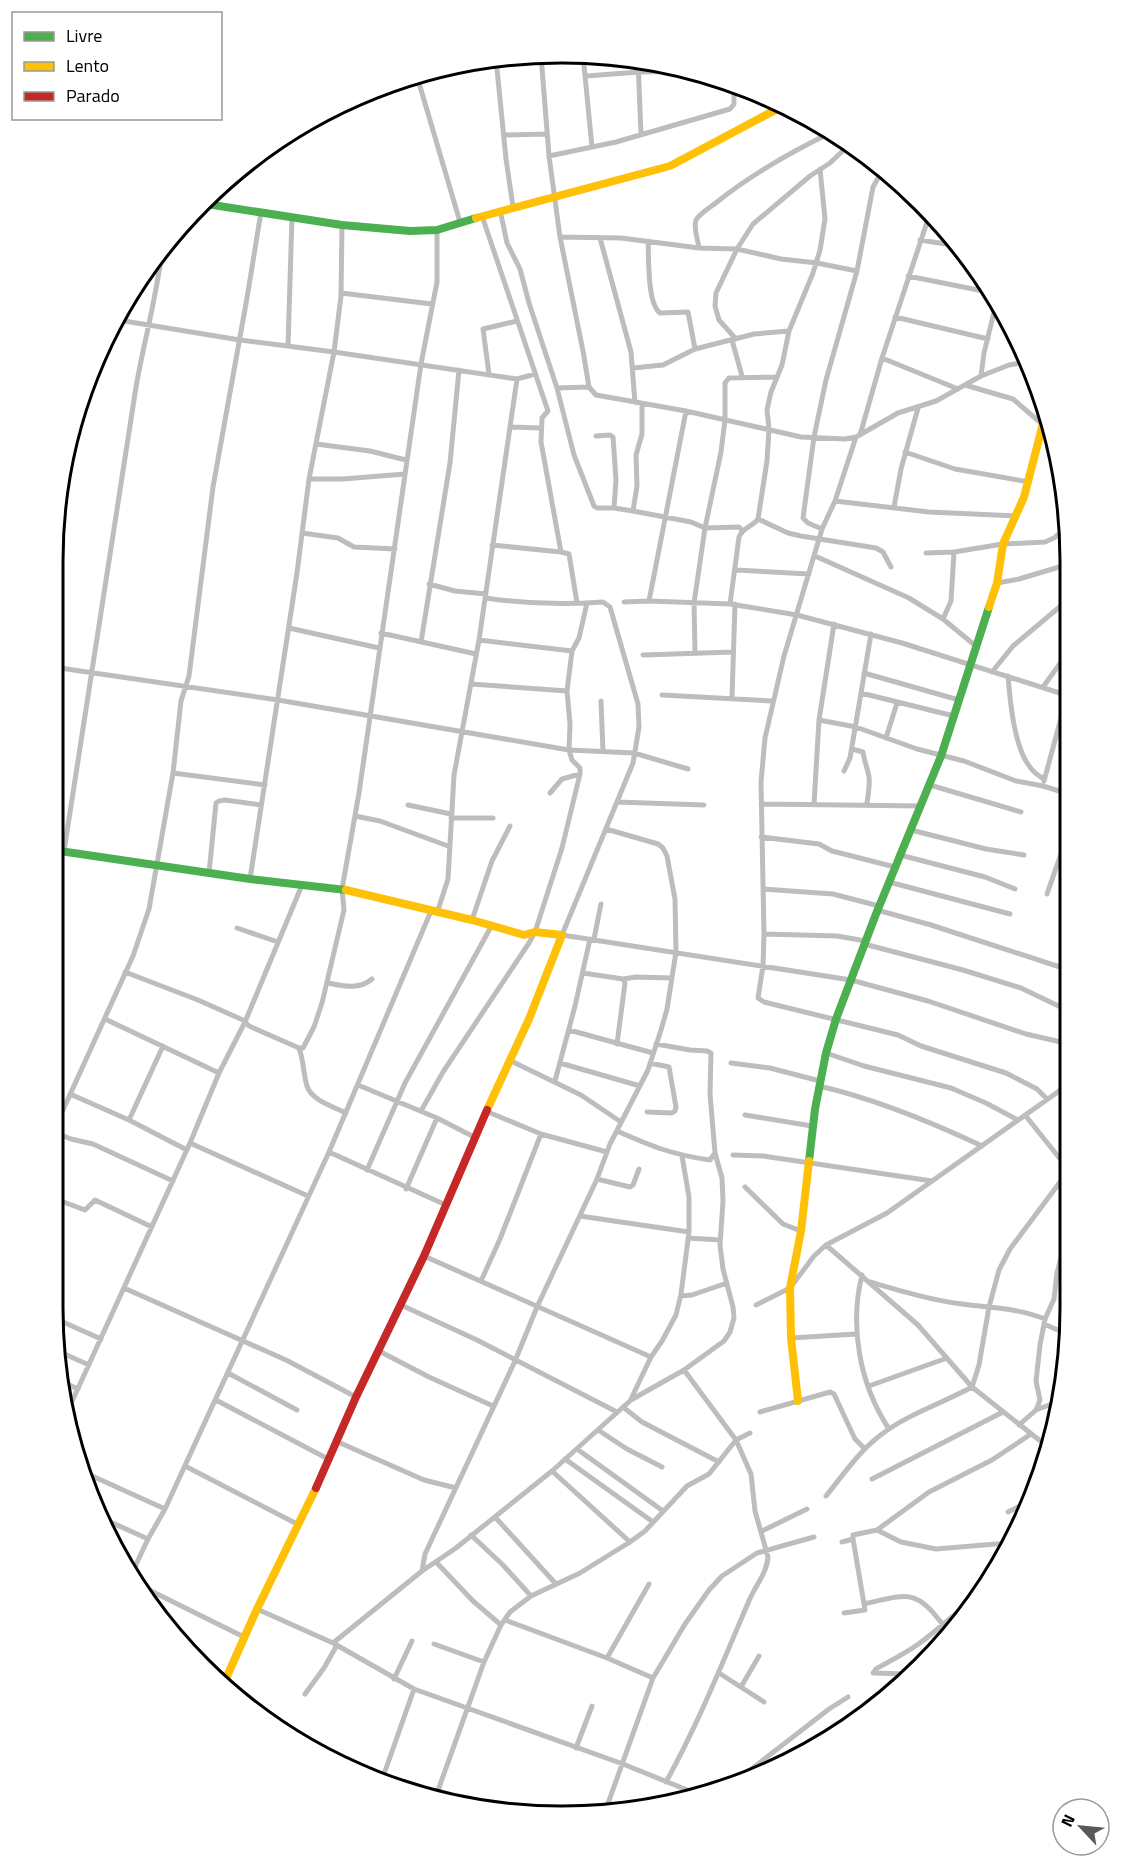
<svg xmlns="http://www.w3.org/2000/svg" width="1123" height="1869" font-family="'Titillium Web',sans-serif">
<rect width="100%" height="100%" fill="#fff"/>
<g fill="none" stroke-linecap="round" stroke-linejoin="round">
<!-- street -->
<path stroke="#bdbdbd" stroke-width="5" d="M541,55l8,101 11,81 23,114 6,36 7,8 90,16 115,26 44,2 11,-2 42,-24 38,-12 45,-25 28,-11 18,-3
M583,55l9,92
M496,59l10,100 7,48
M638,60l3,74
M417,76l43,146
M586,76l53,-4 52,-1
M504,135l43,-1
M549,156l67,-14 114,-33 4,-5v-19
M500,210l7,33 13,26 9,34 28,85 17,67 20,51 3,2h17l19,3 58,11 14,6 34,-1 3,3
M482,216l66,195 -6,7 -1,24 20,110
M560,237l61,1 78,10 38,1 44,10 36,4 40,8
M600,238l31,114 4,51
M920,240l39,6
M648,241c1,17 -1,62 12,72l28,-1 7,37
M699,248c-1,-8 -6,-21 -3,-28 4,-7 15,-13 21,-18 36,-29 74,-50 115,-70
M908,276l85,17
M341,293l91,11
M895,317l93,22
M118,320l122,20 94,12 183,27
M736,339l-17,-19 -4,-14 1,-13 21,-44 16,-25 57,-48 20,-13 20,-19
M732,340l10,36
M288,346l4,-129
M882,358l76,31
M633,368l30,-3 32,-16 59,-15 35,-3
M489,374l-6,-45 34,-8
M981,376l3,-23 13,-53
M965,385l48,14 29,25
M557,388l32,-1
M510,427l31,1
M860,435l22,-77 48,-145
M596,436l14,-1 3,2 3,43 -2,28
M856,437l-21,64 -13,28 -38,127 -19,82 -4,44 3,152 -1,32 -5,32 6,4 134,33 23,11 85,27 31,16 10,10
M316,444l54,7 36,9
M905,452l50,17 74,13
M309,479h34l62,-5
M835,501l94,11 88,4
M894,507l7,-38 17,-61
M633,511l4,-25 -1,-31 6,-21v-30
M758,519l30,14 13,3 75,12 7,4 8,15
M822,529l-14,-6 -5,-5 11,-81 12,-57 31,-109 16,-84 9,-16
M302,533l36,5 16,9 41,2
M492,545l69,7 8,2 8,49
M926,553l28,-1 49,-8 42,-2 9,-4 15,-12
M815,556l94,42 34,21 34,28
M736,570l73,4
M997,583l22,-4 47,-14
M429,584l26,7 31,3
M486,598c39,6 77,7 117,4l7,5 28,97 1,23 -6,36 -71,172 289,45 77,21 98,33 35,8 8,8
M649,601l37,-190
M624,602l25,-1 81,3 67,11 105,28 167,53
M730,604l9,-67c4,-10 13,-10 19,-18l9,-58 2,-32 -2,-19 4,-18 11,-27 7,-34 24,-58 7,-23 5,-31 -5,-50
M943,619l8,-18 3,-49
M289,628l90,20
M381,633l95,21
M479,640l93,11
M421,642l29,-179 9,-93
M695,652l-1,-49 11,-75 16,-76 4,-32v-37l4,-5 48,-1
M643,655l90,-3
M53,667l225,33 291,50 65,3 54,16
M992,672l21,-26 56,-47
M864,673l95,27
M1008,676c2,25 6,71 22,91 3,5 9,9 14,12
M471,684l96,7
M1043,687l26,-36
M861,693l93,23
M662,695l110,6
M732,697l3,-93
M601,701l2,51
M819,720l37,7 61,22 47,12 52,20 27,5 26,8
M886,738l11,-35
M852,749l11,3c1,8 5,18 6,25 1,9 -1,18 -2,26
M844,771l6,-13 21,-124
M173,773l92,12
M1044,781l23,-85
M930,785l91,27
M550,793l12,-14 18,-5
M617,802l87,3
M761,804l160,2
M814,804l5,-84 15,-96
M408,805l43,9
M355,816l25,5 68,25
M451,818h42
M911,830l75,19 38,6
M761,837l58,7 13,7 63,16
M64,851l72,-464c8,-46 21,-91 26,-137
M900,855l85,22 30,12
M209,873l7,-70 3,-2 6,-1 36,5
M250,879l47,-306 12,-94 25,-127 7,-56 1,-71
M889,882l121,32
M763,889l70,5 46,12
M1047,894l16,-46 -1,-22 7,-26
M877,910l54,15 138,45
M437,913l11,-34 6,-104 25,-135 38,-261 18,-5
M472,920l20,-59 18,-35
M237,928l41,14
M764,934l73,2 29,5
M594,939l7,-35
M864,944l99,26 58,18 48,23
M125,972l73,28 45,20 6,6 50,22c5,13 4,25 8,38 4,14 27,21 39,27
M583,973l40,6 2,4 -8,61
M623,979l13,-2 36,1
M328,983c16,3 31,7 44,-4
M105,1019l114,54
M569,1030l84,23
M299,1048h4l11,-21 8,-24 22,-93 -2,-21 17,-96 62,-429 16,-82v-52
M826,1053l38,13 87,22 35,15 32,17
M509,1060l72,35 40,27
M560,1063l80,23
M731,1063l39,5 50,13
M555,1081l20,-75 15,-67
M358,1085l79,33 39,20
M819,1086c57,13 110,35 163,60
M70,1094l59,26 58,30
M421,1111l22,-39 86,-129 6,-11 27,-84 18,-74v-6l-8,-8 -3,-10 1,-26 -3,-33 5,-40 7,-13 8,-35
M488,1112l53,22 66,18
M647,1112l25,1 3,-2 1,-4 -7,-40 -19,-4
M745,1115l67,11
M1025,1115l44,55
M129,1120l34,-74
M617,1131c34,15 56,24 93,29l5,-7 -5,-59 1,-41 -4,-2 -17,-1 -34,-6
M53,1132l80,-176 16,-47 24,-136 8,-72 8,-25 24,-189 34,-189 14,-86
M53,1132l18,7 22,5 80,37
M190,1143l118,53
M329,1152l117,53
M733,1155l30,1 169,25
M367,1170l38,-87 87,-158
M597,1179l33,8 3,-2 6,-16
M745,1187l38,37 18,7
M406,1189l31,-71
M53,1198l32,12 10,-10 57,27
M580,1216l109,16
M688,1238l32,2
M826,1245l92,80 54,62 76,60
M424,1256l227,101
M862,1275c-13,52 -2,110 27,154
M481,1281l19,-42 41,-105
M870,1282c31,9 60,18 92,22 29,4 56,4 83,15
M124,1288l162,72 70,37
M681,1296l11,-1 35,-12
M401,1305l76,35 140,72
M756,1305l34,-17 24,-32 12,-11 61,-32 182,-129
M54,1318l47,21
M1044,1324l25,11
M791,1338l65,-4
M379,1351l50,26 64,29
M60,1352l29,13
M228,1373l69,37
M65,1383l13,6
M869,1386l78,-28
M631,1399l20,-42 11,-16 14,-26 5,-21 8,-62v-35l-7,-41
M216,1400l114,60
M623,1407l19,15 77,40
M69,1408l121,-265 29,-70 26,-51 57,-137
M1036,1410l4,-10 -4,-19 4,-36 5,-26 9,-20 3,-26 12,-46
M760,1412l70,-20 4,2 21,45 10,10
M1019,1425l17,-15 21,-8
M598,1430l29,19 35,18
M338,1442l86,38 32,8
M577,1449l86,62
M565,1459l88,63
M185,1466l114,59
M79,1470l86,39
M552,1471l78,71
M872,1479l131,-67
M826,1496c17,-21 34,-46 56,-62 26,-20 61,-31 90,-47l7,-22 10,-58 10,-37 11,-21 59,-79
M1008,1512l20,-10
M495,1517l61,67
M106,1520l42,19
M877,1530l24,12 35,7 72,-6
M762,1531l45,-22
M471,1535l32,30 28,31
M853,1539l11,65c48,-11 52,-15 83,26
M842,1542l11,-3v-4l24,-5 52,-38 63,-32 39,-26
M436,1562l37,39 28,24
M133,1571l15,-32 17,-30 164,-357 102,-241
M422,1571l3,-17 90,-193 22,-54 60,-128 13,-35 38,-74 13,-40 6,-21 9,-57 -1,-53 -8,-43 -4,-8 -5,-4 -52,-15
M141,1586l103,51
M257,1609l76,34 81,46 209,75 74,30
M844,1613l21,-3 -1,-6
M505,1620l102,38 46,20
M333,1643l89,-72 34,-23 96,-77 79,-71 53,-30 40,-29 6,-9 4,-14 -1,-11 -10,-38 -3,-24 3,-44 -1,-23 -7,-25
M434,1644l50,18
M607,1658l42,-74
M719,1673l45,29
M907,1674l-34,-1 3,-4c14,-8 28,-15 41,-24 23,-16 42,-36 65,-52
M394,1679l18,-38
M741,1687l18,-31
M305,1694l19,-26 13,-23
M576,1748l16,-42
M357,1768l74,27
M383,1777l31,-88
M666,1782c32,-58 56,-118 82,-179 6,-15 19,-30 20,-46l-13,-46 -4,-37 -15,-34 -52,-70
M727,1788l102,-79 19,-12
M436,1796l48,-134 17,-37 9,-13 21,-16 49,-23 50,-31 15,-11 42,-45 22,-12 27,-34 14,-7
M606,1809l47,-131 32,-54 24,-34 13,-14 35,-23 57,-16"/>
<!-- fast -->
<path stroke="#4caf50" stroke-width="8" d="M200,203l142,22 68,6 27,-1 39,-12
M53,850l197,29 96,11
M809,1161l6,-52 11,-56 10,-34 40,-105 65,-158 48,-149"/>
<!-- slow -->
<path stroke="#ffc107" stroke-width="8" d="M476,218l194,-52 113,-60
M989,607l8,-24 6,-39 21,-47 22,-85
M346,890l126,30 52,15 11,-3 27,3 -33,84 -42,91
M798,1401l-7,-63 -1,-50 11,-57 8,-70
M224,1683l33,-74 59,-121"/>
<!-- jam -->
<path stroke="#c62828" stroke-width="8" d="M316,1488l40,-91 68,-141 63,-146"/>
</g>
<!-- crop -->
<path d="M0 0H1123V1869H0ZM561 63H562A498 498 0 0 1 1060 561V1308A498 498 0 0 1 562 1806H561A498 498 0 0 1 63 1308V561A498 498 0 0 1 561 63Z" fill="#fff" fill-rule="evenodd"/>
<path fill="none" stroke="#000" stroke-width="3" d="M561 63H562A498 498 0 0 1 1060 561V1308A498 498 0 0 1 562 1806H561A498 498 0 0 1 63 1308V561A498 498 0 0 1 561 63Z"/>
<!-- legend -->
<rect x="12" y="12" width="210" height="108" fill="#ffffff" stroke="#999999" stroke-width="1.5"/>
<rect x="24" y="32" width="30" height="9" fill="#4caf50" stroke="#999999" stroke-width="1.5"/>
<text x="66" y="42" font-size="18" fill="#000000">Livre</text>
<rect x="24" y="62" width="30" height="9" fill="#ffc107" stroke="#999999" stroke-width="1.5"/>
<text x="66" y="72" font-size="18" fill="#000000">Lento</text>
<rect x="24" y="92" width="30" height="9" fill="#c62828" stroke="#999999" stroke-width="1.5"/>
<text x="66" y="102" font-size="18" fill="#000000">Parado</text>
<!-- north arrow -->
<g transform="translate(1081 1827) rotate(296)"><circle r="28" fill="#ffffff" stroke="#999999" stroke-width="1.5"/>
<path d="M0-4.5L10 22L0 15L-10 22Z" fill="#595959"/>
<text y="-9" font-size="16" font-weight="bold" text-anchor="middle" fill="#000000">N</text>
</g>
</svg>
